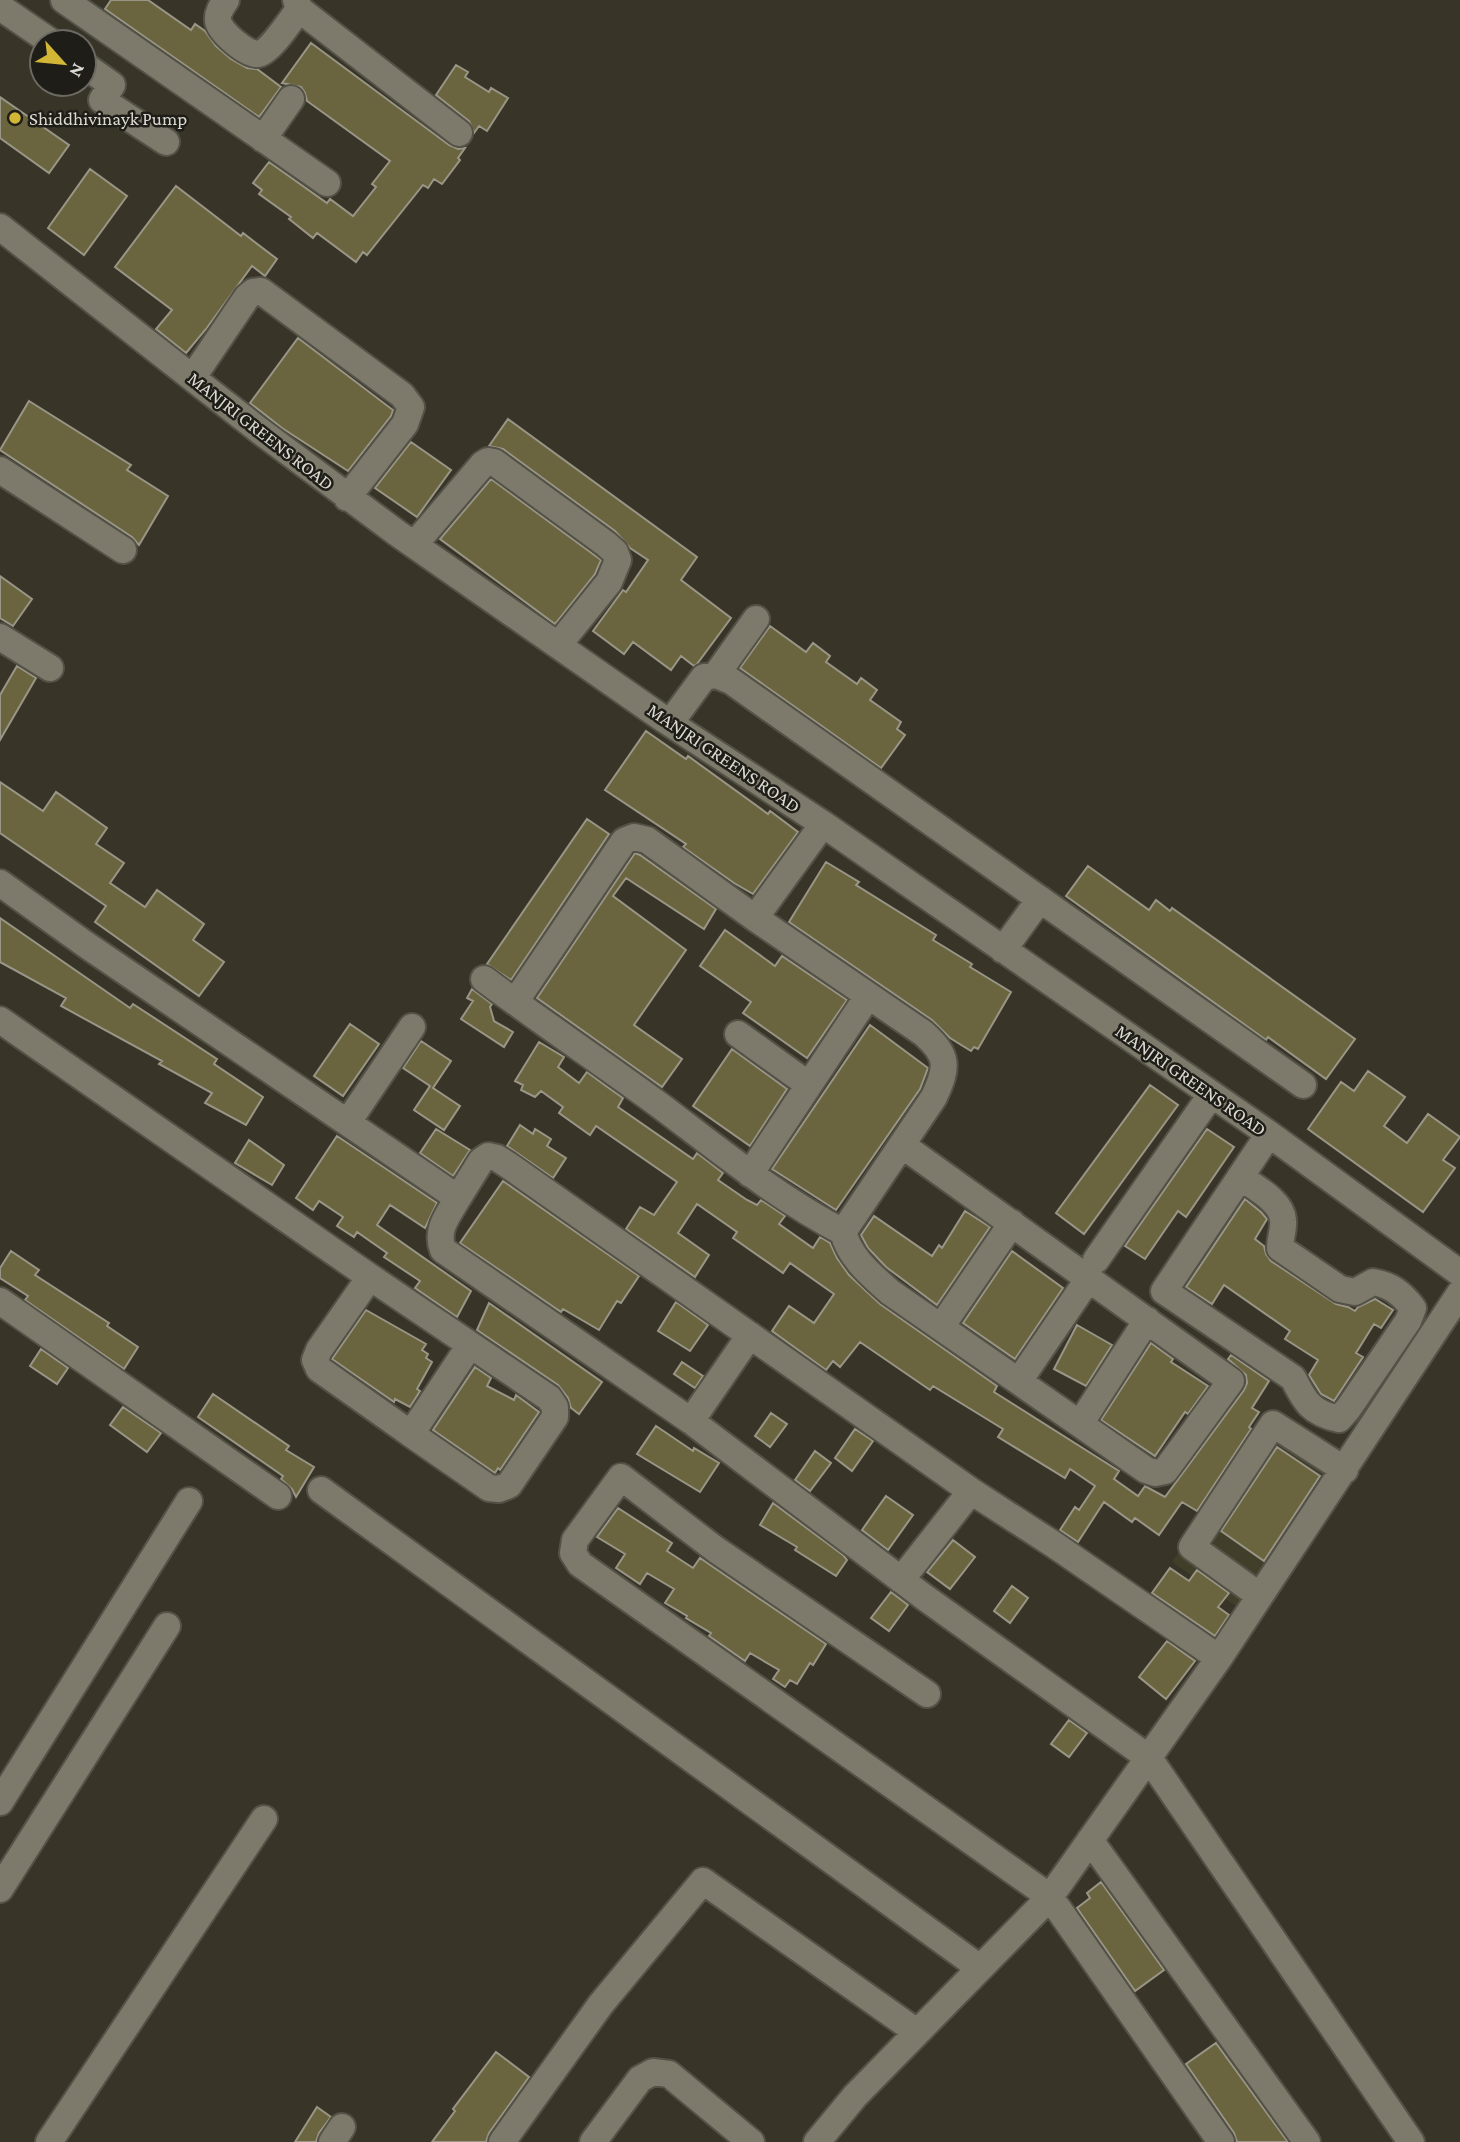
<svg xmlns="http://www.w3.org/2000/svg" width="1460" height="2142" font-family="'Crimson Pro',serif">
<rect width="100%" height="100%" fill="#383528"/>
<!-- built -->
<path fill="#413e2a" d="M1273,1418l66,45 -100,145 -67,-46z"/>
<!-- building -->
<path fill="#6a643f" stroke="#999687" stroke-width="2" d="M111,0h37l43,30 4,-6 10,7 11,15 15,13 16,9 10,1 24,18 -22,30 -154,-108z
M311,43l138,102 9,4 7,-1 -7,10 2,2 -18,24 -8,-5 -6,9 -5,-3 -56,70 -4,-3 -7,10 -39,-29 -4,5 -24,-19 2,-2 -32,-23 3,-4 -9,-7 16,-21 58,41 3,-4 23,17 23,-29 -4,-3 18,-23 -83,-60 -2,-8 -4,-6 -19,-4z
M456,65l12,7 -3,5 24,15 2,-4 17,10 -21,33 -8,-5 -5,7 -5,-12 -33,-26z
M0,97l69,48 -20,28 -49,-35z
M90,169l37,27 -43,59 -36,-27z
M176,186l65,50 2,-3 34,26 -12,17 -13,-10 -46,63 -20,24 -30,-24 16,-19 -57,-43z
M298,338l95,72 -2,6 -43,55 -66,-43 -32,-25z
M29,401l102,64 -4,5 41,26 -29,49 -7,-8 -132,-87z
M508,419l189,138 -16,23 50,38 -34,46 -3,2 -13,-10 -10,14 -38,-28 -9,12 -31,-23 30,-41 3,2 22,-32 -18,-12 -15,-17 -112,-82 -14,-3z
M411,442l40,28 -34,47 -42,-29z
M491,479l110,81 -6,14 -40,50 -115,-85z
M0,576l32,23 -19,27 -13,-8z
M770,626l36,26 7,-9 17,13 -4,6 31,22 4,-6 16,12 -7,10 31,22 -4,7 8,6 -24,33 -141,-100z
M17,666l19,12 -36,62v-45z
M646,731l40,28 2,-3 80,58 2,-3 28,21 -45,62 -19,-11 -51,-36 3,-3 -81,-54z
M0,782l43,29 13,-19 51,36 -11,16 28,19 -14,20 35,24 12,-17 47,34 -11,16 31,22 -25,34 -104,-74 11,-16 -106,-73z
M587,819l22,15 -98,146 -24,-16z
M635,853l5,2 76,54 -12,20 -78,-51 -13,18 73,54 -52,75 48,34 -20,28 -125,-89z
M826,862l33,20 -3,3 80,50 -3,5 39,24 -2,3 41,25 -33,57 -4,-2 -3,4 -21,-13 -18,-18 -143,-98z
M1088,866l61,44 7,-10 14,11 2,-3 183,131 -29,40 -58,-42 -2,3 -200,-144z
M0,918l130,90 3,-4 84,55 -3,5 49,33 -17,28 -41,-22 7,-10 -53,-29 3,-3 -101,-55 5,-8 -66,-36z
M725,930l50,36 7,-10 65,44 -40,58 -64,-45 8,-11 -51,-36z
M472,989l20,15 -2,3 4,14 19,11 -9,15 -43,-28 12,-18 -6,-3z
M350,1024l29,20 -36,52 -29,-20z
M870,1025l58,43 -8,21 -84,121 -64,-41z
M421,1041l30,20 -18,27 27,18 -16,24 -30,-20 16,-24 -27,-18z
M539,1042l25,15 -6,10 21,16 8,-11 19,14 17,12 -5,9 75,52 4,-6 26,20 -5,7 29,20 10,5 4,-5 24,16 -6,8 34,24 7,-11 10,6 7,15 12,17 31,29 117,82 -3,6 125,79 -5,8 24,17 7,-10 20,11 79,-107 3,-7 -1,-8 -18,-16 3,-4 38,26 -17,27 7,4 -10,15 2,2 -54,82 -15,-9 -23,33 -24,-17 -3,4 -28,-20 -26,40 -18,-12 15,-23 4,3 16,-24 -25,-17 -5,9 -67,-41 5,-8 -70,-43 -3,4 -70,-48 -20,25 -7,-6 -7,9 -54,-39 17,-25 25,17 20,-29 -44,-31 -7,10 -50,-35 4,-6 -40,-28 -19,29 31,22 -14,22 -69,-48 14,-22 14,8 23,-33 -81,-56 -6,9 -31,-22 4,-6 -22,-16 -6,6 -14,-7 2,-5 -8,-4z
M732,1049l55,40 -37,57 -57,-40z
M1368,1071l37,26 -21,29 23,17 21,-29 32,23 -17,23 12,8 -32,44 -115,-83 33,-47 13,9z
M1150,1085l28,20 -94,129 -28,-21z
M520,1125l13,9 2,-5 16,10 -4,7 19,12 -13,20 -46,-32z
M436,1129l34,21 -17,26 -33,-23z
M1207,1129l27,18 -48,70 -8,-6 -33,48 -20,-13z
M337,1136l100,67 -12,25 -35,-23 -13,20 94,66 -14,26 -42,-29 5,-7 -36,-24 3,-4 -30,-21 -3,5 -17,-11 6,-9 -24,-16 -6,9 -17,-12z
M249,1140l35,25 -12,20 -37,-22z
M503,1181l136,95 -18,27 -4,-2 -18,29 -36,-21 -2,3 -101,-69z
M1245,1199l16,13 6,7 -12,20 9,7 2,8 5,7 65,43 12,3 7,4 3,-4 17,-8 18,11 -12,18 -7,-4 -18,29 7,4 -29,44 -13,-7 -12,-19 9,-15 -33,-21 5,-8 -66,-46 -12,19 -26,-17z
M965,1211l25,16 -53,78 -51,-38 -18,-19 -7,-13 13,-19 58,40 7,-11 3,3z
M11,1251l28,19 -4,5 74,48 -2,3 31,21 -14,22 -99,-69 3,-4 -28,-18v-10z
M1012,1251l51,37 -48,71 -52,-36z
M676,1302l32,23 -18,26 -32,-20z
M489,1303l113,79 -23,32 -8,-6 -3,-10 -10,-13 -81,-55z
M366,1310l60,34 -4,6 6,4 -2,4 6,4 -15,27 3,2 -10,16 -15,-8 -1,3 -62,-43z
M1077,1325l35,20 -26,41 -32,-17z
M1151,1343l22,16 -2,3 37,24 -20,28 -3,-2 -30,44 -54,-36z
M41,1349l27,19 -11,16 -27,-18z
M682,1362l21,14 -8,12 -21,-14z
M475,1367l16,11 -4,8 27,14 2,-5 23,17 -39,58 -2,-2 -3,5 -62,-43z
M213,1394l76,52 -3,4 28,17 -18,30 -4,-8 -11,-10 2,-3 -85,-59z
M123,1407l38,26 -14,19 -37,-27z
M771,1413l16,11 -17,23 -15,-11z
M656,1426l37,25 1,-3 25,15 -19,29 -63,-38z
M855,1429l18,12 -21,30 -17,-13z
M1277,1447l43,29 -56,85 -43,-30z
M815,1451l16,12 -21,28 -15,-11z
M886,1496l27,19 -25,35 -26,-20z
M773,1503l70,52 4,5 -11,16 -41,-26 2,-3 -37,-22z
M618,1508l54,35 -5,8 26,17 7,-10 126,86 -13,21 -3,-2 -13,21 -7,-4 -5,7 -12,-8 6,-9 -29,-17 -5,8 -36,-25 2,-3 -25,-15 1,-2 -22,-13 9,-14 -27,-16 -7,11 -24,-16 9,-14 -28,-17z
M953,1540l22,17 -25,32 -23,-17z
M1170,1568l19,13 8,-11 32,23 -11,14 11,8 -14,21 -63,-43z
M1012,1586l16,12 -18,25 -16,-12z
M891,1592l17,13 -19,26 -18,-13z
M1167,1641l28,20 -29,38 -27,-22z
M1069,1720l18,13 -18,24 -18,-13z
M1101,1882l63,88 -29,21 -58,-83 13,-10 -3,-5z
M1216,2043l72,99h-51l-3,-9 -48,-69z
M496,2052l33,25 -40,56 -3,9h-54l23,-31 -2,-2z
M317,2107l14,10 -12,16 -3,9h-21z"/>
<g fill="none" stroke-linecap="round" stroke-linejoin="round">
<!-- minor casing -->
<g stroke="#545247" stroke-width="30">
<path id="minor" d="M64,0l263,183
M226,0c-4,6 -9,13 -8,20 0,11 29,35 40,34 12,-2 33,-34 41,-45
M296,0l3,9 160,124
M0,7l51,35
M84,65l28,20 -10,15 64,42
M263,139l28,-40
M0,227l260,204 137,102 268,187 158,104 446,310 191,139
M193,377l54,-80 6,-5 8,-1 141,104 9,12 -6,17 -58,74
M0,470l123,80
M414,545l69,-81 5,-3 6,1 112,82 9,8 3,8 -9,22 -50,62
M0,637l50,31
M716,675l40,-56
M670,723l34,-46 12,-2 15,6 572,404
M0,883l85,61 373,254c-10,17 -23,32 -15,52l248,171 233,176 225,161 262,384
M755,918l68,-94
M1003,950l37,-51
M484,979c57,43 117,83 174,125 60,45 118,93 185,128l91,-135c14,-30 15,-41 -11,-64l-168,-115 -108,-78 -13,-3 -10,4 -109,161
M0,1020l370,257 179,121 6,9v10l-46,68 -10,4 -10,-1 -78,-54 59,-89
M738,1034l71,51
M348,1122l64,-95
M750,1174l118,-178
M1240,1177c14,10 42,24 43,43 1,9 -3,19 -3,28l60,41 15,3 18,-10c18,3 28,11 40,26l-5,13 -60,88 -9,10c-28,-6 -34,-17 -46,-41l-129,-87 105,-157
M458,1198l23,-37 7,-5 9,2 11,7 463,326 82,53 166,114
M843,1232c7,26 27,42 47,60l256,178 9,3 10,-2 66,-90 -329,-236
M1096,1260l115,-165
M370,1277l-51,73 -4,10 4,9 92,65
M0,1301l278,195
M941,1327l71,-104
M1019,1381l70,-103
M691,1421l59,-86
M1080,1424l67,-104
M321,1490l659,478
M901,1580l70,-89
M1260,1596l-68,-49 81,-123 72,46
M927,1694l-212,-145 -94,-72 -46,63 -2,13 7,11 470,333 171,245
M0,1802l189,-301
M1090,1840l217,302
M0,1889l167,-263
M49,2142l215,-323
M332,2142l10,-15
M502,2142l99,-138 102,-123 214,151
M593,2142l47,-63 13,-7 16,2 82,68
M817,2142l38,-46 195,-199 169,-239 241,-365"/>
</g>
<!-- minor -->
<use href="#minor" stroke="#7d7a6c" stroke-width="26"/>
</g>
<!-- markers -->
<circle fill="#d2b635" stroke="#1e1d17" stroke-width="2.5" cx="15" cy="118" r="7"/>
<g text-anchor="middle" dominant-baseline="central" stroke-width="5" stroke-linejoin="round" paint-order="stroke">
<!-- poi labels -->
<g font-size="19" fill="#dcdbd3" stroke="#1e1d17" text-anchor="start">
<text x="29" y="118">Shiddhivinayk Pump</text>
</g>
<!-- street labels -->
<g font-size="19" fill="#dcdbd3" stroke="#1e1d17">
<text transform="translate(261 431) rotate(38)">MANJRI GREENS ROAD</text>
<text transform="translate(724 758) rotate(34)">MANJRI GREENS ROAD</text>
<text transform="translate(1191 1080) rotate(35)">MANJRI GREENS ROAD</text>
</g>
</g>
<!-- north arrow -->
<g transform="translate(63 63) rotate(117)"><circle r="33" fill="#1e1d17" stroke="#6a6962" stroke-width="2"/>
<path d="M0-5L12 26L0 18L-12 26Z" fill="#d2b635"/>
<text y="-10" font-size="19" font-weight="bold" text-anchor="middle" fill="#dcdbd3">N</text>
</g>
</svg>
